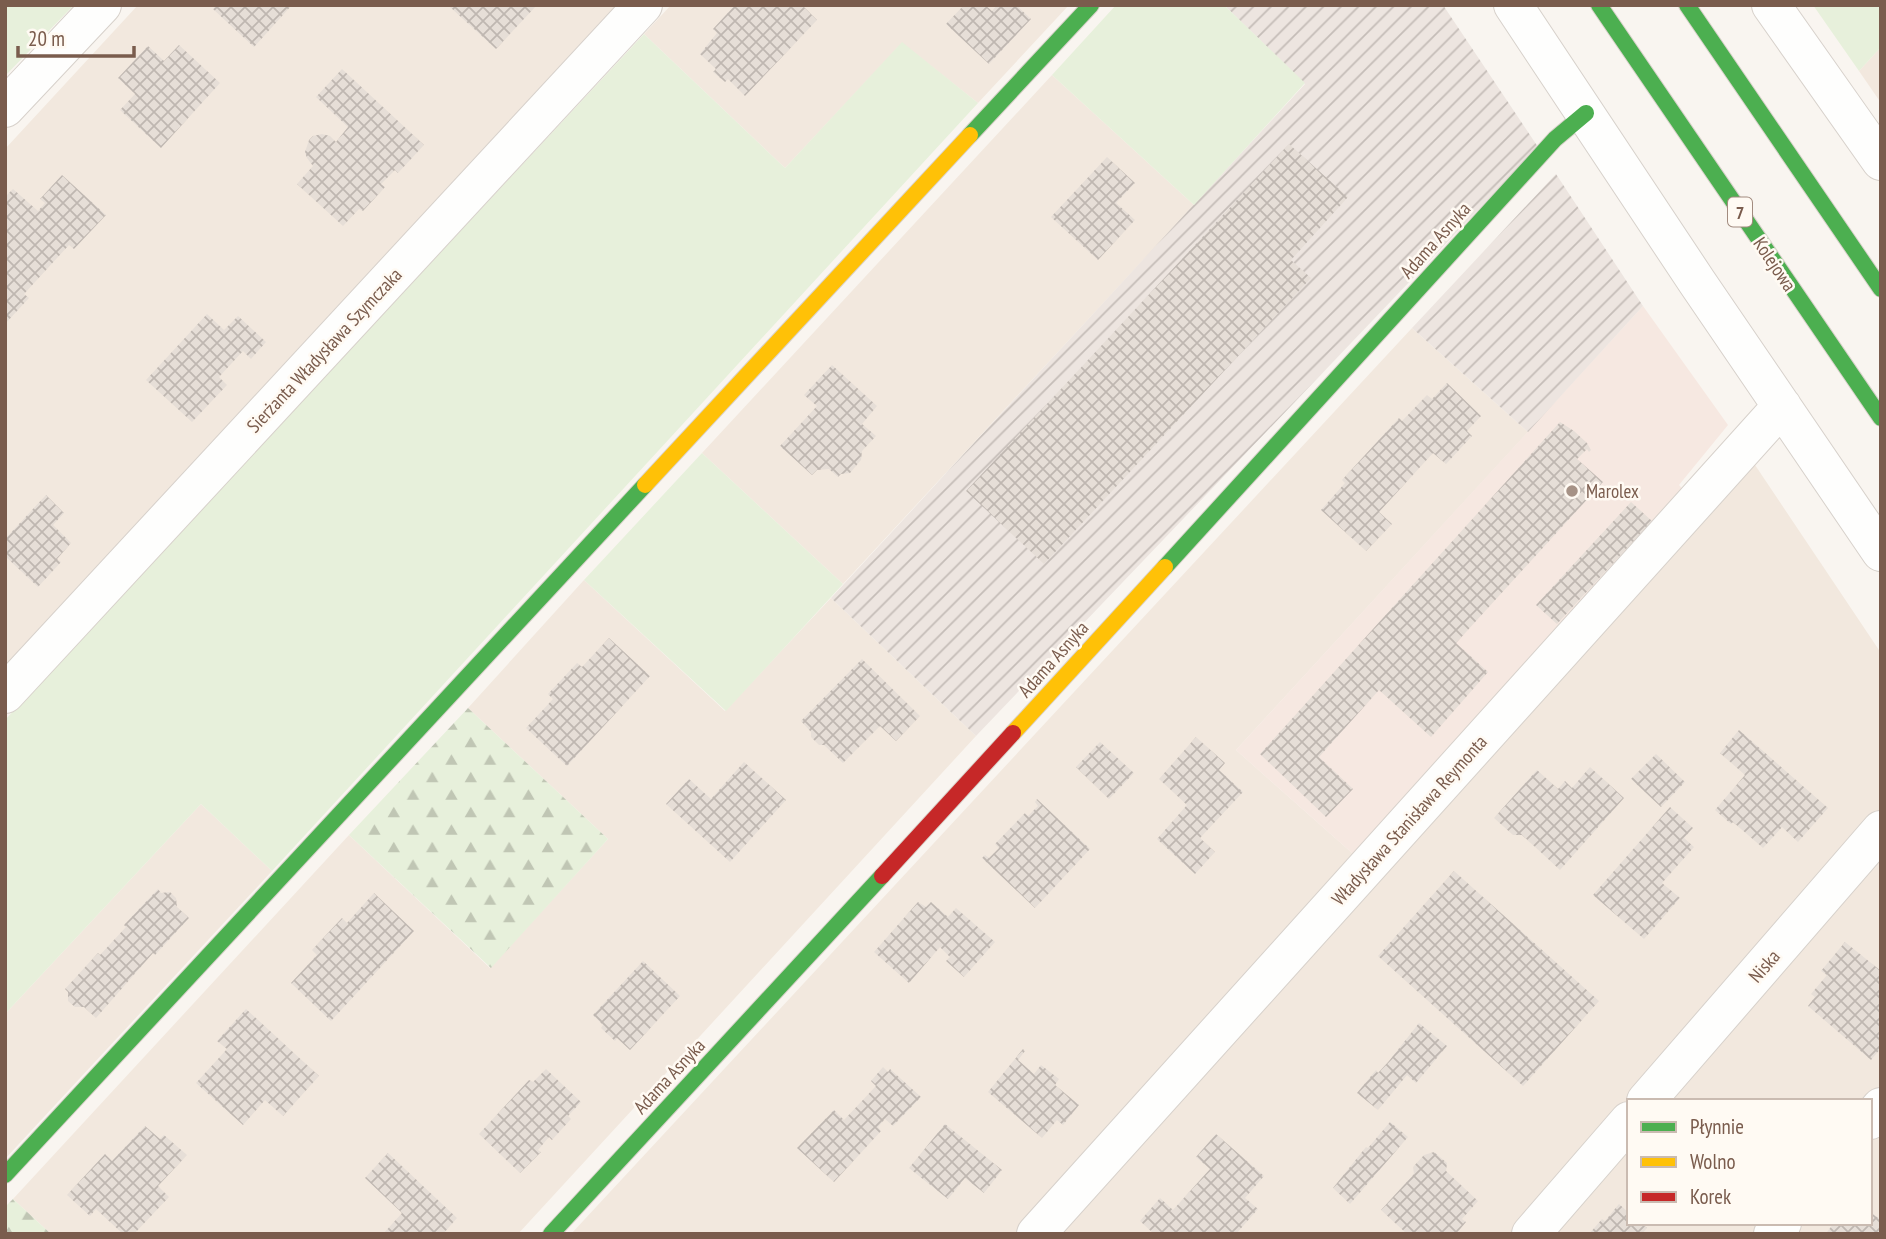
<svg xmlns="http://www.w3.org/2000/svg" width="1886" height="1239" font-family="'PT Sans Narrow',sans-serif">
<defs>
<pattern id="industrial-furrows" width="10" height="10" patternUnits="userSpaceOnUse" patternTransform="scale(1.75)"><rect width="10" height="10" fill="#ede5e0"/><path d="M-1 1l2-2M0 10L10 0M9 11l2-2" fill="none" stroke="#c5bdb8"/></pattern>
<pattern id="forest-firs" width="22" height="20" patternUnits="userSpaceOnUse" patternTransform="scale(1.75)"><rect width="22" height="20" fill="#e7f0db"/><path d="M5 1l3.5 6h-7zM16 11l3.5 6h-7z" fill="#c0c6b4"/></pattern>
<pattern id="building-cross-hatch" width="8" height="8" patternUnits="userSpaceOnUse" patternTransform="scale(1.75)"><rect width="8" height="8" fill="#e6ded7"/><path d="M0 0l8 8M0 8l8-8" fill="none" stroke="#bfb7b1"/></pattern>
</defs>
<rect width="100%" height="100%" fill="#f9f5f0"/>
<!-- residential -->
<path fill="#f2e8de" d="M138,5h483l-616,668v-524z
M671,5h398l-91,98 -76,-60 -117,125 -141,-134z
M1881,47v56l-22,-32z
M1052,75l142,130 -351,379 -141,-131z
M1412,328l116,104 -292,318 124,110 -341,374h-448z
M1755,465l126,188v157l-366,424h-457l323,-354z
M584,580l141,131 106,-113 145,138 -458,498h-467l-38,-35 336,-364 141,133 118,-129 -140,-131z
M201,804l71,67 -267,288v-145z
M1881,845v253l-11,3h-209z
M1881,1119v115h-98l9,-11h78v-92z
M1629,1138v85h144l-9,11h-218z"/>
<!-- commercial -->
<path fill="#f6e8e1" d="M1643,306l85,119 -49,60 9,10 -328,365 -124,-110z"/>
<!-- industrial -->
<path fill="url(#industrial-furrows)" d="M1224,5h219l95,142 -562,589 -145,-138 474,-514z
M1556,174l87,132 -115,126 -116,-104z"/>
<!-- green -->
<path fill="#e7f0db" d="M5,5h69l-69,71z
M1116,5h108l81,78 -111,122 -142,-130z
M1813,5h68v42l-22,24z
M644,34l141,134 117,-126 76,61 -706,768 -71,-67 -196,210v-294z
M702,453l141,131 -117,127 -142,-131z"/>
<!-- forest -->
<path fill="url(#forest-firs)" d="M468,708l140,131 -117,129 -142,-133z
M13,1199l38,35h-46v-27z"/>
<!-- building -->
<path fill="url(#building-cross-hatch)" d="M216,5h76l-38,42 -41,-38z
M452,5h85l-41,44 -46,-42z
M735,5h67l15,15 -72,76 -17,-17 -3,3 -12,-10 3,-3 -16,-15 17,-21 -4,-4z
M964,5h21l7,6 5,-6h19l15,14 -42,45 -43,-40z
M179,45l41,38 -59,65 -41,-38 15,-16 -17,-16 30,-32 16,15z
M342,69l82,76 -26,28 -3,-3 -14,14 4,3 -22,24 -4,-2 -16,17 -46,-42 16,-18 -6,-8 -2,-6 4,-12 4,-4 9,-2 8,2 6,6 12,-15 -32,-30z
M1289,144l59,53 -57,63 20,18 -267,286 -78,-73z
M1107,157l28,26 -19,20 19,17 -37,40 -47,-43z
M62,175l44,40 -32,34 -5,-4 -45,49 5,4 -24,26v-127l8,-8 25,22 7,-8 -5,-4z
M207,314l17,16 14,-14 28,26 -15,17 -8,-8 -24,26 8,8 -35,37 -46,-42z
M832,365l45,41 -15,18 14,12 -14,15 -1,9 -11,13 -9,1 -3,3 -9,-8 -12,1 -5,5 -32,-29 37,-40 -13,-11z
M1447,383l34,33 -14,15 5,5 -26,28 -13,-11 -54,59 13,12 -26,27 -45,-41 24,-27 -3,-3 57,-62 3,3 25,-26 5,4z
M1560,422l14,9 13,12 4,7 -2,2 -2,-3 -10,10 26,23 -147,161 32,29 -57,65 -52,-47 -60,67 34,32 -27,28 -66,-63z
M46,495l18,18 -11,12 18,18 -14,16 4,3 -23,25 -33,-31v-17z
M1631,502l21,19 -95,103 -21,-19z
M609,638l41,38 -83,90 -41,-38 27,-29 -5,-5 29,-31 5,4z
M862,659l58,57 -24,25 -16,-15 -37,37 -19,-18h-5l-8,-8v-5l-10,-11z
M1739,730l89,78 -30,34 -16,-15 -19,21 -30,-26 -2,2 -16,-14 30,-35 -25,-22z
M1196,737l29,26 -6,7 24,22 -43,46 15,14 -20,22 -38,-35 30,-34 -28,-26z
M1100,742l34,31 -25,26 -33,-32z
M1656,754l29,28 -24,25 -30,-28z
M744,762l42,38 -56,62 -64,-58 23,-25 22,20z
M1590,767l34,31 -64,72 -38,-35h-9l-19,-17 43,-48 21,19 7,-8 7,7z
M1037,799l53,50 -55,59 -53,-50 3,-3 4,3 10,-10 -4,-4 30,-31 3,3 10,-10 -3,-4z
M1670,807l23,21 -9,10 10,9 -32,36 18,15 -36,41 -51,-44z
M1454,871l145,130 -76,85 -145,-130z
M158,889l3,4 9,-1 6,6 1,9 12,11 -34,37 -2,-2 -57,65 -12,-11h-9l-7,-6v-9l-3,-3 33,-36 2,2 26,-28 -2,-2z
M374,893l40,38 -83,90 -40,-38 26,-28 -5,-5 30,-32 5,5z
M918,902l8,5 5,-5 17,15 8,-9 39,34 -31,35 -18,-16 4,-4 -10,-10 -31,36 -35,-31z
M1845,942l36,29v77l-10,12 -63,-54 7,-9 -4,-3 16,-19 -6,-4z
M643,961l37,35 -50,54 -13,-12 -2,3 -14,-13 2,-3 -10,-10z
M246,1009l73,67 -36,40 -18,-16 -22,25 -47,-42 31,-34 -10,-8z
M1419,1023l28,23 -31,37 -9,-8 -29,35 -21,-17 19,-23 2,3 11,-12z
M1023,1049l2,2 -7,9 16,14 7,-9 18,14 -4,6 24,20 -16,20 -6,-5 -15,18 -54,-46z
M883,1067l5,5 2,-3 31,28 -28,29 -8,-7 -7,8 3,4 -47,51 -37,-34 37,-38 10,10 32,-34 -5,-5z
M546,1069l35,33 -13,14 3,3 -19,21 -3,-3 -11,13 3,2 -21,21 -41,-39 50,-54 4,2z
M1390,1122l18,15 -58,67 -17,-16 33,-41 2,1z
M945,1124l57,46 -18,23 -19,-15 -17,21 -39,-31z
M145,1126l15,13 4,-4 23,20 -29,31 11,11 -35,37h-11l-27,-25 -6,7 -23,-21 38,-41 7,7z
M1216,1134l48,42 -19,22 13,11 -22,25h-82l-14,-13 20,-23 13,12 37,-41 -14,-12z
M1434,1152l13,11 -1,8 32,30 -16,18 4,3 -10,12h-49l-26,-24 33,-36 -1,-7 11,-12z
M388,1153l69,65 -14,16h-60l19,-21 -37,-35z
M1619,1204l10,9v10h12l6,5 -5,6h-53l13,-15 3,2z
M1870,1212l11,8v14h-52l-2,-2 7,-9h36z"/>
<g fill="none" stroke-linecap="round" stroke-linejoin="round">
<!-- street casing -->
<g stroke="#d7d1cb" stroke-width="40">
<path id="street" d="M1513,5l184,277 184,270
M1771,5l110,156
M5,108l97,-103
M5,694l638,-689
M1646,1101l235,-271
M1870,1120l11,-13
M1036,1234l746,-828
M1531,1234l98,-113
M1773,1234l9,-11"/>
</g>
<!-- fast casing -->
<g stroke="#d9d2cb" stroke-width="18">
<path id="fast" d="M1599,5l282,413
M1687,5l194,284
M970,135l121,-130
M1165,567l390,-428 31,-26
M5,1175l640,-690
M551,1234l331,-358"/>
</g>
<!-- slow casing -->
<g stroke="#d9d2cb" stroke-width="18">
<path id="slow" d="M645,485l325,-350
M1013,733l152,-166"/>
</g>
<!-- jam casing -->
<g stroke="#d9d2cb" stroke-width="18">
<path id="jam" d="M882,876l131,-143"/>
</g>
<!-- street -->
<use href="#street" stroke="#fefefd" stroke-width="38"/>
<!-- fast -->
<use href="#fast" stroke="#4caf50" stroke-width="16"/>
<!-- slow -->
<use href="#slow" stroke="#ffc107" stroke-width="16"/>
<!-- jam -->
<use href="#jam" stroke="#c62828" stroke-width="16"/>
</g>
<!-- markers -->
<circle fill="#a69286" stroke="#fffaf3" stroke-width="2.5" cx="1572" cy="491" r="7"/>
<g text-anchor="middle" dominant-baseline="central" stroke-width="5" stroke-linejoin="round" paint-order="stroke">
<!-- shield labels -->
<rect fill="#fffaf3" stroke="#a28b7f" stroke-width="2" x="1728" y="197.5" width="24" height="29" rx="5"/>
<g font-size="18" font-weight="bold" fill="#7a5c4d">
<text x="1740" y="212">7</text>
</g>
<!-- street labels -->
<g font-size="19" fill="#7a5c4d" stroke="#fffaf3">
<text transform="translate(1435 240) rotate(-48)">Adama Asnyka</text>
<text transform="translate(1775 264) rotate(56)">Kolejowa</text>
<text transform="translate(324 350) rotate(-47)">Sierżanta Władysława Szymczaka</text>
<text transform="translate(1053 659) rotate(-48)">Adama Asnyka</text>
<text transform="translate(1409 820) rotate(-48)">Władysława Stanisława Reymonta</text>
<text transform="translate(1764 966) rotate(-49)">Niska</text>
<text transform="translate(669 1076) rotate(-47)">Adama Asnyka</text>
</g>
<!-- poi labels -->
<g font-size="19" fill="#7a5c4d" stroke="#fffaf3" text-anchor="start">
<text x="1586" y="491">Marolex</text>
</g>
</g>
<!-- border -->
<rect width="1886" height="1239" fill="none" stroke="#7a5c4d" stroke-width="14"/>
<!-- legend -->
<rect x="1627" y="1099" width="245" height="126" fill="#fffaf3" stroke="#cabbb1" stroke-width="2"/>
<rect x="1641" y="1122" width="35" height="10" fill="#4caf50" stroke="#cabbb1" stroke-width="2"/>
<text x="1690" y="1134" font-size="21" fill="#7a5c4d">Płynnie</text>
<rect x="1641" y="1157" width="35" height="10" fill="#ffc107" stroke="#cabbb1" stroke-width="2"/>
<text x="1690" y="1169" font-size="21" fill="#7a5c4d">Wolno</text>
<rect x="1641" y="1192" width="35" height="10" fill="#c62828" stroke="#cabbb1" stroke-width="2"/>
<text x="1690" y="1204" font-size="21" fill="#7a5c4d">Korek</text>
<!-- scale -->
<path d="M18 46v10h116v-10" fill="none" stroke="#7a5c4d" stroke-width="3.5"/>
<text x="28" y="46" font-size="21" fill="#7a5c4d" stroke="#fffaf3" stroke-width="5" paint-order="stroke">20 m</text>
</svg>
